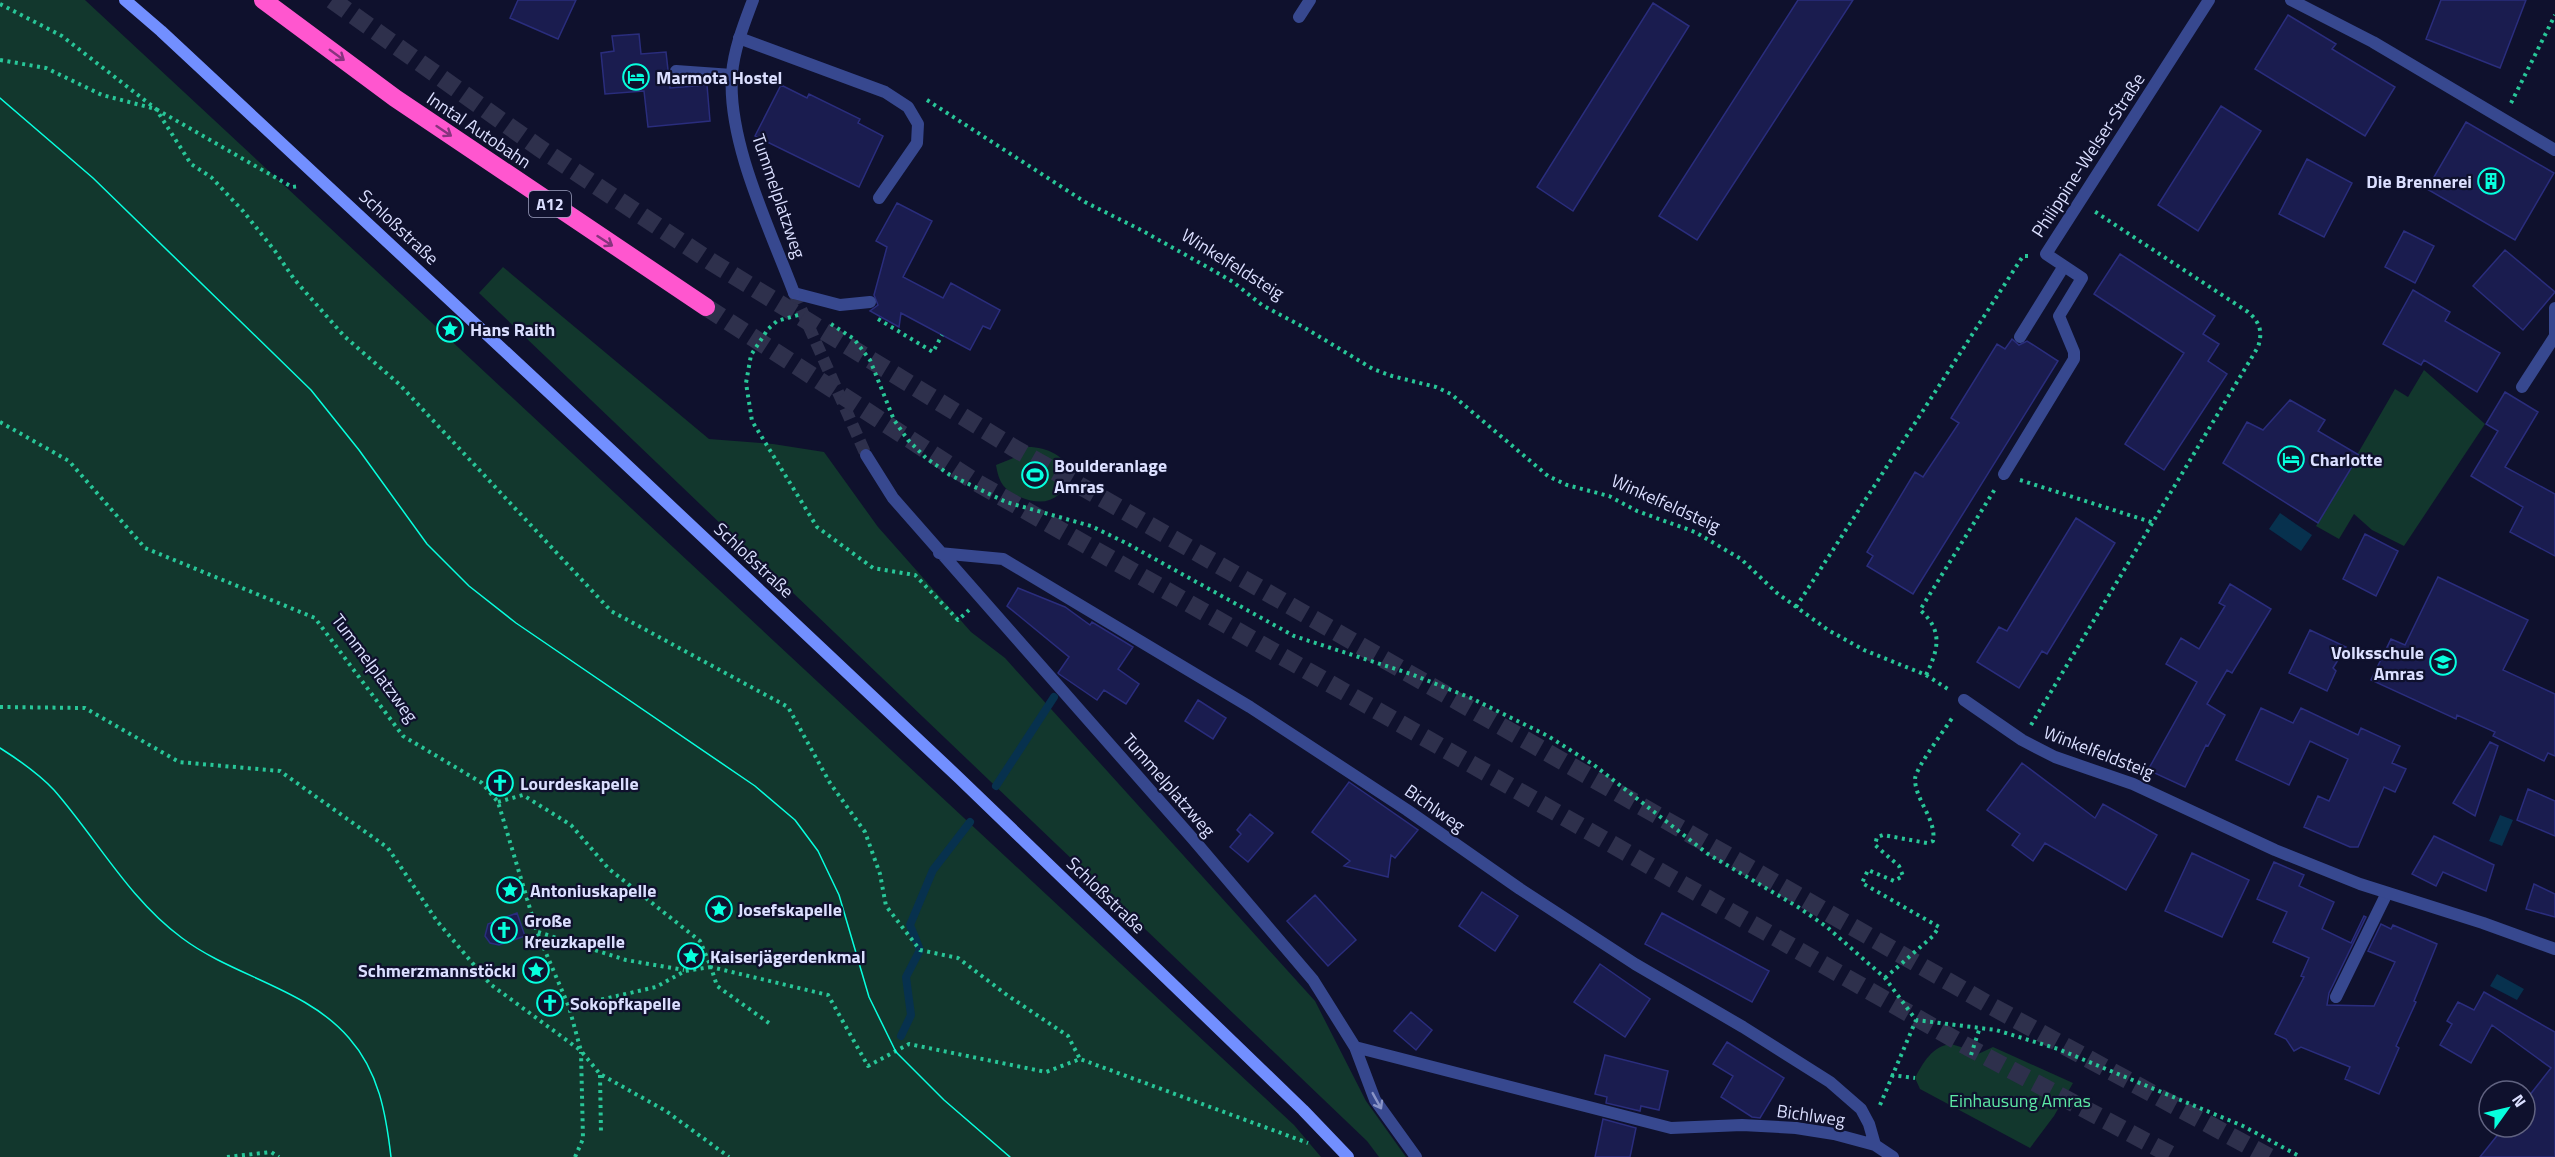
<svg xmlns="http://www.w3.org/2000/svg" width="2555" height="1157" font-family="'Titillium Web',sans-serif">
<rect width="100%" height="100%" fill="#0f112d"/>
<!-- green -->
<path fill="#12372d" d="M0,0h85l1209,1125 27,32h-1321z
M503,267l206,172 64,5 51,8 54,75 93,105 34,26 310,343 51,100 40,56h-27l-12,-16 -888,-848z
M2424,370l61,54 -81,122 -32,-16 -18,-16 -15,25 -23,-13 79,-137 13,8z
M1025,447c21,-1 39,8 48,27 -11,25 -27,34 -53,23 -16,-7 -21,-14 -24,-32l20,-8z
M1951,1044l13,4 10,8 19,-9 80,36 -19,33 -24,32 -110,-59 -5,-11c8,-15 17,-32 36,-34z"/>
<!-- water -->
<path fill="#07314e" d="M2280,513l32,22 -11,16 -32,-22z
M2500,815l13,5 -11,26 -13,-5z
M2497,974l27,15 -7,11 -27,-14z"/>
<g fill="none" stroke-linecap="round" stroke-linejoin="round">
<!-- stream -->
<path stroke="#07314e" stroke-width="8" d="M996,786l58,-89
M901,1036l10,-21 -5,-38 14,-27 -10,-25 23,-55 37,-48"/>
</g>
<!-- building -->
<path fill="#1a1c4f" stroke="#2a2d7d" stroke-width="1.5" d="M518,0h58l-18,39 -48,-21z
M1798,0h55l-156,240 -38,-24z
M2441,0h85l-26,68 -74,-29z
M1653,3l36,23 -116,185 -36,-24z
M2288,15l48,29 -4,5 63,38 -30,49 -110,-67z
M639,34l2,20 25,-2 4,36 37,-3 3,36 -62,6 -4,-36 -39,3 -4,-41 13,-2 -2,-15z
M781,85l26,13 2,-4 51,25 -2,4 25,13 -24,51 -104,-51z
M2221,106l40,25 -63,100 -40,-26z
M2466,122l88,51 -39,67 -88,-51z
M2307,159l45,24 -28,54 -45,-23z
M897,203l35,18 -29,56 40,21 8,-15 49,27 -10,19 -7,-3 -13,24 -69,-37 -2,14 -29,-16 8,-6 -4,-10 13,-48 -11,-6z
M2404,231l30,15 -19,37 -30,-16z
M2505,250l50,42 -32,38 -50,-44z
M2120,254l95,62 -12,18 16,10 -11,17 19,13 -63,96 -39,-26 59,-91 -90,-59z
M2413,290l37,22 -5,9 55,32 -23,39 -53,-32 -3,5 -38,-21z
M2012,339l7,6 8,-4 31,20 -145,233 -46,-28 6,-10 -6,-4 48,-80 8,5 36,-54 -8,-5 46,-74 8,5z
M2505,392l33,20 -33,55 50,27v62l-45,-24 13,-25 -52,-31 27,-45 -12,-7z
M2290,400l35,20 -7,11 41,24 -41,68 -95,-60 24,-41 16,8z
M2076,518l39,25 -68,111 -5,-3 -23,37 -42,-26 22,-35 8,4z
M2365,534l33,17 -22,45 -33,-17z
M2438,577l90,43 -25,50 52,24v62l-7,-3 -4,8 -51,-25 2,-4 -38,-17 -1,4 -85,-39 20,-41 14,6z
M2230,584l41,25 -39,64 -5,-3 -20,34 18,11 -17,31 -2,-1 -21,42 -37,-17 49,-88 -31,-18 15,-26 18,11 26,-43 -6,-3z
M1018,588l47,19 25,18 2,-3 41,25 -15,22 21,15 -13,20 -22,-14 -7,10 -38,-26 -1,-1 11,-16 -62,-51z
M2310,630l36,17 -13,21 3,3 -9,20 -38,-18z
M1198,700l28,18 -13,21 -28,-18z
M2261,708l32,15 8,-15 57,27 3,-7 39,18 -8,17 14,6 -11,23 -11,-5 -26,60h-8l-46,-20 14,-31 11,5 19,-42 -38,-18 -21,44 -53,-25z
M2490,742l8,4 -23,70 -22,-13z
M2022,763l73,55 8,-14 54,31 -31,55 -81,-47 -12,18 -21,-16 8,-11 -33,-24z
M1349,782l69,48 -23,28 -4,-3 -3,22 -44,-11 6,-5 -38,-29z
M2528,789l27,12v35l-38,-16z
M1250,814l23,19 -25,29 -18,-15 11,-13 -4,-4z
M2434,836l60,29 -8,26 -43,-19 -7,14 -24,-12z
M2192,853l57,27 -27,57 -57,-26z
M2274,862l30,13 -5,11 35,16 -12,27 29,14 13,-27 2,1 -37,76 -2,12 47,1 21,-44 -27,-11 13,-27 10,5 2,-4 44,19 -23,57 2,1 -20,44 3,2 -20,46 -34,-15 5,-12 -49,-20 -7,4 -8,-12 -11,-5 29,-57 -3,-1 8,-18 -36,-16 14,-30 -30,-13z
M2534,884l21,10v23l-29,-8z
M1482,892l36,24 -23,35 -36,-25z
M1315,895l41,45 -28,26 -41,-45z
M517,913l8,23 -26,9 -9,-2 -5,-7 3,-12z
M1662,913l107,58 -17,31 -107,-58z
M1600,964l50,35 -25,38 -51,-35z
M2484,992l71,40v125h-75l24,-30h21v-26l26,-33 -59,-43 -21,38 -31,-18 12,-21 -5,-3 11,-19 16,8z
M1411,1012l21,18 -16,20 -22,-19z
M1727,1042l57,36 -24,40 -8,-1 -31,-20 12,-21 -20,-12z
M1605,1055l63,16 -9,39 -18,-4 -1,5 -34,-8 1,-6 -12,-3z
M1603,1119l33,9 -6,29h-35z"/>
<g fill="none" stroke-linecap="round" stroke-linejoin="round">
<!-- minor-tunnel -->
<path stroke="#2e304c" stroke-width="12" stroke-dasharray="12 6" stroke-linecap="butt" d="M794,293l72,162"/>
<!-- motorway-tunnel -->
<path stroke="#2e304c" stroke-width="18" stroke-dasharray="18 9" stroke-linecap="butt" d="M332,0l206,147 172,114 304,187 979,559 276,150
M706,307l268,174 994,566 207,110"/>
<!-- path -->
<path stroke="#28c698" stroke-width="4" stroke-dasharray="3 4.5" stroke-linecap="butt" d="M0,4l62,32 94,73 35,55 20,13 32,34 32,40 19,28 50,57 55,48 212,227 177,96 42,76 35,49 15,42 6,32 34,44 38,8 49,37 61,41 12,23
M0,60l46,8 56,27 54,14 136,78 8,-1
M927,100l158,102 56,28 68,38 24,14 29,23 43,23 68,41 19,7 44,11 15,7 97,82 19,9 42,11 28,15 58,21 46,27 36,34 51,37 36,20 62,25 25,16
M2511,103l44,-88
M798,315l-21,6 -9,8 -17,26 -5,28 6,38 65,106 56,41 42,7 43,45 11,-10
M878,319l55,33 9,-17
M831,324l23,15 16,21 24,60 14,20 18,18 24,17 56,27 85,24 35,17 168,93 117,38 60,24 77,38 46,29 114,89 90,53 29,20 58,51 31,42 80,10 62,19 185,77 58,31
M0,422l69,39 76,87 170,70 88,118 79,47 16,19 39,130 32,75 12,44 19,23 66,37 63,46
M2020,480l134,43
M1796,607l227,-351h5
M1926,675c12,-25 18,-44 -6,-65l75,-121
M0,707l85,1 94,54 101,9 108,77 49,73 53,63 90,66
M2031,725l227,-378c5,-15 2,-25 -10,-35l-154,-101
M498,802l25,-7 48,30 38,44 91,72 11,26 -26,4 -29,16 -87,20
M538,932l88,28 58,10
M1885,978l48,-42 6,-9 -77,-44 6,-13 26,11 9,-5 -4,-10 -24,-21 2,-8 6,-2 44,8 6,-2c4,-21 -18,-41 -18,-62 1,-12 31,-51 39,-64
M769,1023l-52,-37 -6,-19 117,28 40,71 41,-22 137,28 34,-13 228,84
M1971,1055l9,-28
M600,1075l1,58
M1891,1075l24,3
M1880,1105l36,-85
M227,1157l44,-5 8,5
M575,1157l8,-18 -2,-87"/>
<!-- service -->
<path stroke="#37488f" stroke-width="12" d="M1299,17l11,-17
M739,38l146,54 23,15 10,17 -1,19 -38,55
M676,71l56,4
M794,293l46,12 30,-3
M2020,337l44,-71
M2522,387l33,-51v-28
M2004,474l70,-115v-7l-15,-36 23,-38 -36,-24 163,-254
M2336,997l51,-104"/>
<!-- minor -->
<path stroke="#37488f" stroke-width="12" d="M753,0c-9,24 -19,49 -21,74 -5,68 38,155 62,219
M2291,0l82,42 182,108
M866,455l27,43 300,341 120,141 42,67 20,53 41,57
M939,553l64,6 247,148 157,103 113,79 115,75 108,63 87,55 31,27 8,15 6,21
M1964,700l58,40 33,17 78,27 142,66 85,34 123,39 72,26
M1355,1047l316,81 71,-3 54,3 38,6 41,11 18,12"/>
<!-- secondary -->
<path stroke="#728fff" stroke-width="12" d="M125,0l36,31 453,422 345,325 344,332 45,47"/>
<!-- motorway -->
<path stroke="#ff56cf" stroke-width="18" d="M263,0l132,98 311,209"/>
<!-- tram -->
<path stroke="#07ffde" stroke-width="1.5" d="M0,98l93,80 218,212 48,60 68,94 42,42 47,37 239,163 40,34 23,31 21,44 30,102 27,55 48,48 66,57
M0,748c19,12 38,25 54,42 43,49 74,108 128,148 52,39 124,50 167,100 30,34 37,76 42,119"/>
</g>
<!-- one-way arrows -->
<defs><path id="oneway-shaft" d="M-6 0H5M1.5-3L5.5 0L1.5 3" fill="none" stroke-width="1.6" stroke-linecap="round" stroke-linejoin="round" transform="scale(1.5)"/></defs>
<g stroke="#87347e">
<use href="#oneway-shaft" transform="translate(337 55) rotate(36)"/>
<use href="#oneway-shaft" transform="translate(444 131) rotate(34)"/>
<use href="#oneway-shaft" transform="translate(605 241) rotate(33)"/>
</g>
<use stroke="#8994c7" href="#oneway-shaft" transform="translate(1377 1101) rotate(61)"/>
<!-- icons -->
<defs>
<g id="hotel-ring" transform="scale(1.35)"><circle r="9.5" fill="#0f112d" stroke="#07ffde" stroke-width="1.5"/><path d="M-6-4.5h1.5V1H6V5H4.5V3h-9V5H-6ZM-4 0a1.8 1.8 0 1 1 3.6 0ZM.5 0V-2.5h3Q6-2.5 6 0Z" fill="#07ffde"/></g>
<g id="building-ring" transform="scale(1.35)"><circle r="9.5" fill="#0f112d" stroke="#07ffde" stroke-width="1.5"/><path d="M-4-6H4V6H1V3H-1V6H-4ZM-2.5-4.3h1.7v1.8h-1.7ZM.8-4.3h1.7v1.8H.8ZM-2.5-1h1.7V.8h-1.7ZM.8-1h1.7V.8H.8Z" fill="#07ffde"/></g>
<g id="sight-ring" transform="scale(1.35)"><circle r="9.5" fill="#0f112d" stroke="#07ffde" stroke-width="1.5"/><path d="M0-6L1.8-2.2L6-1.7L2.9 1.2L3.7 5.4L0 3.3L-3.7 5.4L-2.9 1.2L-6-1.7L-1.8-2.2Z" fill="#07ffde"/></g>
<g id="stadium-ring" transform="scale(1.35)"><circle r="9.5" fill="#0f112d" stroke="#07ffde" stroke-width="1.5"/><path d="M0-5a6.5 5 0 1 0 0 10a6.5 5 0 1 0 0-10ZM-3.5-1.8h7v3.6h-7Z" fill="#07ffde"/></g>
<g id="school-ring" transform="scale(1.35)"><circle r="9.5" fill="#0f112d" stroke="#07ffde" stroke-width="1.5"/><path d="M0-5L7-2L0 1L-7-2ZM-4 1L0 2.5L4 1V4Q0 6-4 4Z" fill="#07ffde"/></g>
<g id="church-ring" transform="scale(1.35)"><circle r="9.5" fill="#0f112d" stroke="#07ffde" stroke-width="1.5"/><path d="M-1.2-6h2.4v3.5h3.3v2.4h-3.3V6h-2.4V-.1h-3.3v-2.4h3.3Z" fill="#07ffde"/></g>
</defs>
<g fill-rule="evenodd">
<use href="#hotel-ring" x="636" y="77"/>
<use href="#building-ring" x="2491" y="181"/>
<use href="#sight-ring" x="450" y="329"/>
<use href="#hotel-ring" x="2291" y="459"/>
<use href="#stadium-ring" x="1035" y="475"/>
<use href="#school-ring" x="2443" y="662"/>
<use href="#church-ring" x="500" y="783"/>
<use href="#sight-ring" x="510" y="890"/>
<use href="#sight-ring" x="719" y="909"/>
<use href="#church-ring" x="504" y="930"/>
<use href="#sight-ring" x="691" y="956"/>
<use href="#sight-ring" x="536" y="970"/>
<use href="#church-ring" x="550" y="1003"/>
</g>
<g text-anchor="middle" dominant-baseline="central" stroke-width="4.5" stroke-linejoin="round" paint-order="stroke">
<!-- shield labels -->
<rect fill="#0f112d" stroke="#9ea1c0" stroke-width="1.5" x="529" y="191" width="42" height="26" rx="4.5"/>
<g font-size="16" font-weight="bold" fill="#dbdfff">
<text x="550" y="204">A12</text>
</g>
<!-- poi labels -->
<g font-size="18" font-weight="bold" fill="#dbdfff" stroke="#0f112d" text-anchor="start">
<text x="656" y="77">Marmota Hostel</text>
<text x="2472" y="181" text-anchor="end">Die Brennerei</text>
<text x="470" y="329">Hans Raith</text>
<text x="2310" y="459">Charlotte</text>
<text x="1054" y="465">Boulderanlage<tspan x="1054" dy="21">Amras</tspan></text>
<text x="2424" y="652" text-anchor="end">Volksschule<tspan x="2424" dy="21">Amras</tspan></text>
<text x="520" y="783">Lourdeskapelle</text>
<text x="530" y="890">Antoniuskapelle</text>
<text x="738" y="909">Josefskapelle</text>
<text x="524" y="920">Große<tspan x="524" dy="21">Kreuzkapelle</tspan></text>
<text x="710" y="956">Kaiserjägerdenkmal</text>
<text x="516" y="970" text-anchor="end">Schmerzmannstöckl</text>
<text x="570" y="1003">Sokopfkapelle</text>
</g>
<!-- street labels -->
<g font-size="18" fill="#dbdfff" stroke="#0f112d">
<text transform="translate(479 130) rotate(34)">Inntal Autobahn</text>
<text transform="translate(2088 155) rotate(-57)">Philippine-Welser-Straße</text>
<text transform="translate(779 196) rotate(71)">Tummelplatzweg</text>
<text transform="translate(399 227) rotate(43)">Schloßstraße</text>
<text transform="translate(1233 264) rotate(32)">Winkelfeldsteig</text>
<text transform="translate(1666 503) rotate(24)">Winkelfeldsteig</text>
<text transform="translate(754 560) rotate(43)">Schloßstraße</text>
<text transform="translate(375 668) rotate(53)">Tummelplatzweg</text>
<text transform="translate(2099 752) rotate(21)">Winkelfeldsteig</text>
<text transform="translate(1169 785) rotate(49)">Tummelplatzweg</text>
<text transform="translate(1435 808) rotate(35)">Bichlweg</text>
<text transform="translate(1106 895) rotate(44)">Schloßstraße</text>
<text transform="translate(1811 1115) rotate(8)">Bichlweg</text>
</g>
<!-- park labels -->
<g font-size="18" fill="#5de9a5" stroke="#0f112d">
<text x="2020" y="1100">Einhausung Amras</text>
</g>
</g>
<!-- north arrow -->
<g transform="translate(2507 1109) rotate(56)"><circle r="28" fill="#0f112d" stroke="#616381" stroke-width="1.5"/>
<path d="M0-4.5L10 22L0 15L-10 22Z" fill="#07ffde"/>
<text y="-9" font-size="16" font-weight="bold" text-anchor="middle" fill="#dbdfff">N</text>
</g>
</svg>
